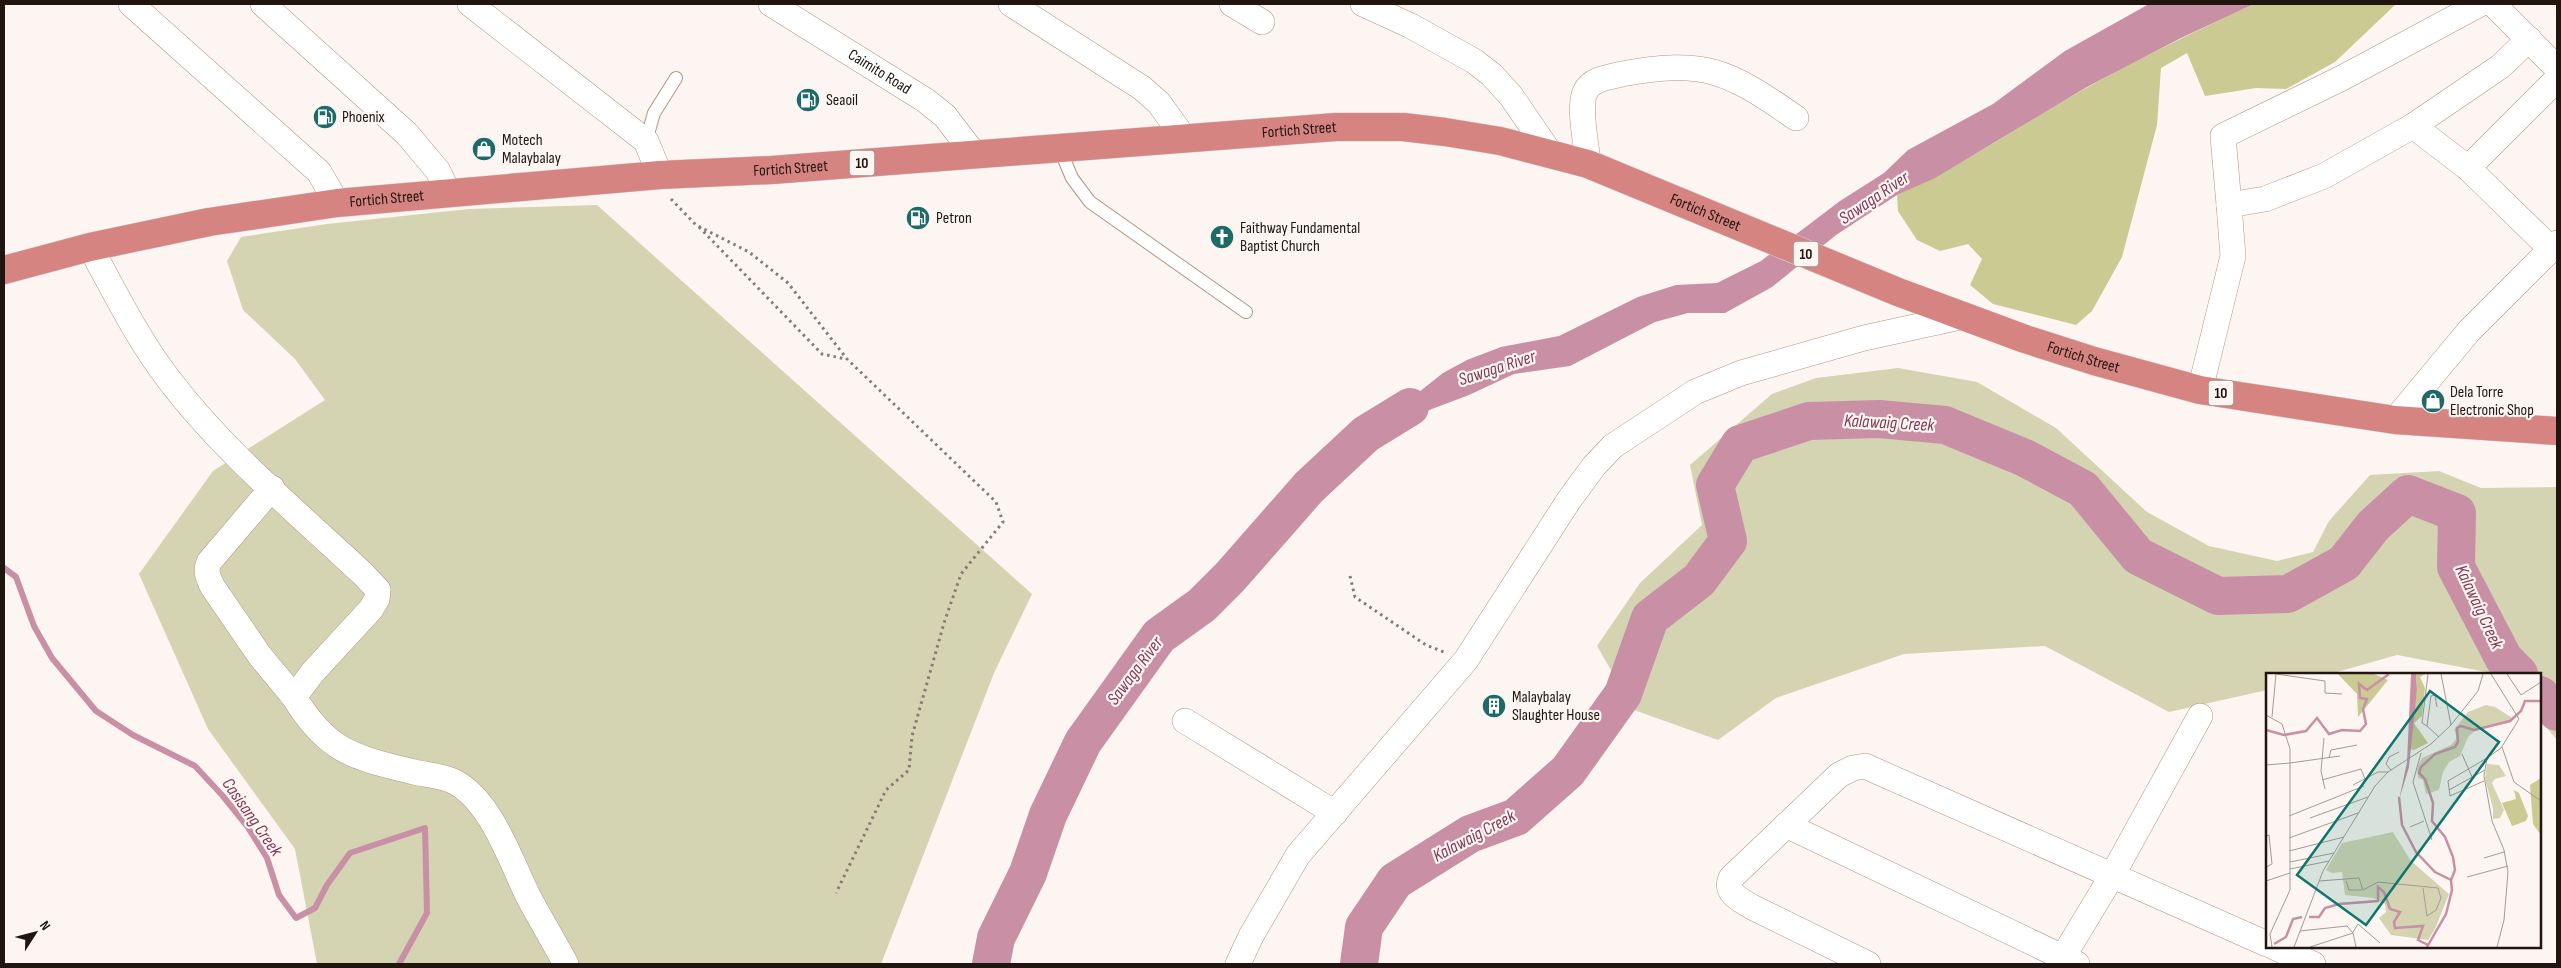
<svg xmlns="http://www.w3.org/2000/svg" width="2561" height="968" font-family="'Sofia Sans Condensed',sans-serif">
<rect width="100%" height="100%" fill="#fcf5f1"/>
<!-- green -->
<path fill="#d4d4b3" d="M597,205l435,389 -38,79 -113,291h-564l-22,-115 -87,-120 -69,-155 74,-103 112,-71 -30,-41 -52,-49 -16,-49 14,-24 86,-13 142,-15z
M1898,368l79,14 79,46 91,84 62,34 68,15 36,-9 16,-31 41,-46 69,-4 42,17 76,-1v253l-17,-20v-46h-43l-100,-19 -67,19h-63v16l-98,22 -124,-66 -141,8 -128,44 -58,42 -84,-30 -37,-64 43,-63 62,-58 -12,-60 82,-71 44,-16z"/>
<!-- forest -->
<path fill="#caca92" d="M2254,4h142l-61,58 -49,27 -30,-1 -51,8 -18,-43 -26,15 -4,57 -35,132 -30,54 -16,14 -83,-21 -23,-19 12,-26 -14,-15 -28,7 -23,-11 -19,-29 -1,-16c67,-31 127,-72 191,-108 54,-30 110,-57 166,-83z"/>
<!-- water -->
<path fill="#c990a5" d="M2149,4h105l-73,34 -94,49 -152,91 -38,17 -61,40 -64,52 -47,26h-37l-33,9 -85,44 -56,8 -45,21 -103,39 77,-61 24,-13 34,-13 58,-11 79,-39 38,-12 41,-2 44,-22 79,-60 44,-28 24,-23 85,-46 72,-53z"/>
<g fill="none" stroke-linecap="round" stroke-linejoin="round">
<!-- stream -->
<path stroke="#c990a5" stroke-width="6" d="M4,568l12,9 18,49 18,32 44,53 37,24 62,31 27,29 25,31 20,32 12,37 17,23 19,-10 12,-23 23,-32 75,-25 2,85 -28,51"/>
<!-- river -->
<path stroke="#c990a5" stroke-width="38" d="M2540,695l17,17
M991,964l5,-26 32,-65 20,-58 35,-73 76,-106 43,-31 28,-28 79,-90 43,-40 14,-13 44,-27
M1359,964l5,-37 31,-46 75,-47 46,-17 52,-46 55,-77 27,-76 49,-38 29,-39 -13,-56 25,-41 69,-23 70,-2 66,6 80,33 58,31 55,67 80,40 70,-2 56,-31 29,-37 35,-32 49,19 -1,54 48,92 15,15"/>
<!-- service casing -->
<g stroke="#b49584" stroke-width="14">
<path id="service" d="M646,141l8,-28 22,-35
M1059,147l13,31 18,24 156,110"/>
</g>
<!-- minor casing -->
<g stroke="#b49584" stroke-width="26">
<g id="minor">
<path d="M131,4l188,168 18,31"/>
<path d="M263,4l144,130 31,37 10,21"/>
<path d="M470,4l176,137 14,34"/>
<path id="s1" d="M771,4l154,96 20,16 29,38"/>
<path d="M1011,4l131,84 17,15 25,35"/>
<path d="M1232,4l30,18"/>
<path d="M1363,4l48,22 63,35 18,14 19,21 39,57"/>
<path d="M2493,4l64,64"/>
<path d="M2413,126l55,42 83,81"/>
<path d="M1588,164c-1,-19 -10,-55 -3,-72 6,-13 24,-15 37,-18 83,-15 105,-4 174,44"/>
<path d="M2468,168l89,-89"/>
<path d="M2229,205l-6,-69 119,-58 138,-74"/>
<path d="M90,247c25,45 48,93 80,134 55,72 127,131 193,193l15,16 -1,9 -6,10 -58,63 -19,25c34,56 60,60 120,75 13,3 30,4 41,10 37,20 56,80 74,116 12,22 25,44 37,66"/>
<path d="M2200,390l33,-134 -4,-51 36,-6 59,-23 89,-50 88,-60 28,-27"/>
<path d="M2395,420l74,-89 88,-88"/>
<path d="M272,488l-63,74c-4,9 -1,15 3,24l48,70 34,41"/>
<path d="M1185,721l150,92"/>
<path d="M1786,825l291,139"/>
<path d="M2274,947l39,17"/>
<path d="M2063,957l50,-83 87,-158"/>
<path d="M1238,964l13,-28 47,-81 168,-195 103,-160 25,-34 19,-20 82,-54 46,-19 123,-35 101,-22"/>
<path d="M1868,964l-116,-57c-11,-7 -28,-14 -21,-29l108,-103 14,-7 12,-2 402,178"/>
</g>
</g>
<!-- trunk casing -->
<g stroke="#d3d0cf" stroke-width="29">
<g id="trunk">
<path id="s2" d="M4,270l86,-23 119,-25 128,-19 323,-28 112,-5 564,-43h67l42,5 55,9 88,23 310,128 127,47 69,22 106,29 195,30 162,11"/>
</g>
</g>
<!-- path -->
<path stroke="#857b76" stroke-width="3" stroke-dasharray="2.5 4" stroke-linecap="butt" d="M671,199l25,26 53,27 39,31 59,76 149,143 7,20 -42,52 -17,49 -32,113 -3,34 -23,20 -50,103
M699,227l123,127 24,5
M1350,576l5,21 71,48 18,7"/>
<!-- service -->
<use href="#service" stroke="#fff" stroke-width="12"/>
<!-- minor -->
<use href="#minor" stroke="#fff" stroke-width="25"/>
<!-- trunk -->
<use href="#trunk" stroke="#d68482" stroke-width="28"/>
</g>
<!-- icons -->
<defs>
<g id="fuel-disc" transform="scale(1.25)"><circle r="9.5" fill="#1e6a68" stroke="#fcf5f1"/><path d="M-5.5-6h7V0h2V4h1.3V-2.5L3-4.5l.8-.8L6-3V5H2.5V1h-1V6h-7ZM-4.2-4.7v3.2H.2V-4.7Z" fill="#fff"/></g>
<g id="shop-disc" transform="scale(1.25)"><circle r="9.5" fill="#1e6a68" stroke="#fcf5f1"/><path d="M-5-2.5h2.3a2.7 3.5 0 0 1 5.4 0H5L5.5 6h-11ZM-1.5-2.5h3a1.5 2.3 0 0 0-3 0Z" fill="#fff"/></g>
<g id="church-disc" transform="scale(1.25)"><circle r="9.5" fill="#1e6a68" stroke="#fcf5f1"/><path d="M-1.2-6h2.4v3.5h3.3v2.4h-3.3V6h-2.4V-.1h-3.3v-2.4h3.3Z" fill="#fff"/></g>
<g id="building-disc" transform="scale(1.25)"><circle r="9.5" fill="#1e6a68" stroke="#fcf5f1"/><path d="M-4-6H4V6H1V3H-1V6H-4ZM-2.5-4.3h1.7v1.8h-1.7ZM.8-4.3h1.7v1.8H.8ZM-2.5-1h1.7V.8h-1.7ZM.8-1h1.7V.8H.8Z" fill="#fff"/></g>
</defs>
<g fill-rule="evenodd">
<use href="#fuel-disc" x="808" y="100"/>
<use href="#fuel-disc" x="325" y="117"/>
<use href="#shop-disc" x="484" y="149"/>
<use href="#fuel-disc" x="918" y="218"/>
<use href="#church-disc" x="1222" y="237"/>
<use href="#shop-disc" x="2433" y="401"/>
<use href="#building-disc" x="1494" y="706"/>
</g>
<g text-anchor="middle" dominant-baseline="central" stroke-width="4.5" stroke-linejoin="round" paint-order="stroke">
<!-- shield labels -->
<g fill="#fcf5f1" stroke="#635853" stroke-width="1">
<rect x="849.5" y="150.5" width="25" height="25" rx="4"/>
<rect x="1793.5" y="241.5" width="25" height="25" rx="4"/>
<rect x="2208.5" y="380.5" width="25" height="25" rx="4"/>
</g>
<g font-size="15" font-weight="bold" fill="#21150f">
<text x="862" y="163">10</text>
<text x="1806" y="254">10</text>
<text x="2221" y="393">10</text>
</g>
<!-- street labels -->
<g font-size="16" fill="#21150f" stroke="#fcf5f1">
<text stroke="none"><textPath href="#s1" startOffset="128">Caimito Road</textPath></text>
<text stroke="none"><textPath href="#s2" startOffset="1305">Fortich Street</textPath></text>
<text stroke="none"><textPath href="#s2" startOffset="795">Fortich Street</textPath></text>
<text stroke="none"><textPath href="#s2" startOffset="390">Fortich Street</textPath></text>
<text stroke="none"><textPath href="#s2" startOffset="1725">Fortich Street</textPath></text>
<text stroke="none"><textPath href="#s2" startOffset="2130">Fortich Street</textPath></text>
</g>
<!-- poi labels -->
<g font-size="16" fill="#21150f" stroke="#fcf5f1" text-anchor="start">
<text x="826" y="100">Seaoil</text>
<text x="342" y="117">Phoenix</text>
<text x="502" y="140">Motech<tspan x="502" dy="18">Malaybalay</tspan></text>
<text x="936" y="218">Petron</text>
<text x="1240" y="228">Faithway Fundamental<tspan x="1240" dy="18">Baptist Church</tspan></text>
<text x="2450" y="392">Dela Torre<tspan x="2450" dy="18">Electronic Shop</tspan></text>
<text x="1512" y="697">Malaybalay<tspan x="1512" dy="18">Slaughter House</tspan></text>
</g>
<!-- water labels -->
<g font-size="18" font-style="italic" fill="#823a59" stroke="#fcf5f1">
<text transform="translate(1874 198) rotate(-34)">Sawaga River</text>
<text transform="translate(1497 368) rotate(-18)">Sawaga River</text>
<text transform="translate(1889 423) rotate(3)">Kalawaig Creek</text>
<text transform="translate(2479 607) rotate(65)">Kalawaig Creek</text>
<text transform="translate(1135 671) rotate(-53)">Sawaga River</text>
<text transform="translate(252 817) rotate(55)">Casisang Creek</text>
<text transform="translate(1474 836) rotate(-28)">Kalawaig Creek</text>
</g>
</g>
<!-- overview -->
<g transform="translate(2266 673)">
<rect width="275" height="275" fill="#fcf5f1"/>
<path d="M220,32l9,2 16,10v5l-36,9 -7,6 -8,19 -11,6 -6,10 -4,18 -13,4 -3,-14 -5,-2 -1,-10 5,-10 29,-13 6,-7 -3,-8 14,-18zM221,91l12,1 7,11 -11,3 -3,4 12,27 -4,8 -7,1v-11l-8,-29zM127,159l18,29 38,33 -14,35 -7,11 -37,-5 -12,-17 7,-6 -1,-8 -12,-6 -28,-3 -3,-23 -10,1 -6,-3 16,-27z" fill="#d4d4b3"/>
<path d="M72,1h36l14,6 -30,37 -1,-23zM150,1h9l-5,3 5,11 -3,28 -8,7 14,20 -14,7 -5,-1 8,-59zM275,105v57l-8,-11 -3,-39zM248,117l5,3 9,23 -2,5 -14,5 -10,-23 14,-4z" fill="#caca92"/>
<path d="M145,1h5l1,16 -8,77 -10,33 8,-38z" fill="#c990a5"/>
<path fill="none" stroke="#c990a5" stroke-width="2.5" d="M0,57l18,5 22,-4 11,-13 12,16 13,-4 18,1 6,-7 -3,-15 4,-10 -7,-1 -1,-14 8,6 22,-16M133,124l3,28 14,27 19,20 16,8M185,207l4,-10 -2,-13 -8,-20 -13,-16 1,-18 -8,-24 -6,-6 2,-6 14,-13 20,-7 3,-5 -1,-14 4,-2 13,4 36,-9 11,-10 4,-10h16M43,244h10l6,-9 14,-4 39,-3v-14l6,5 6,17 10,3 -6,10 1,6 28,-2 -5,14 10,5M8,271l12,-7 7,-18 9,-2M161,274l19,-33 6,-24 -1,-10"/>
<path fill="none" stroke="#a49b97" stroke-width="1" d="M10,1l49,7v12l17,1M175,1l10,51M225,1l28,45 -18,29 -14,10 -3,18 8,45 12,29 4,22 -4,48 -7,27M241,1l14,21 20,-13M165,23l-4,30 12,11M165,23l4,-1 2,12M0,42l16,9 8,25v141l-20,44 2,13M6,44l4,-43M161,53l-5,-3 6,-49M58,65l-3,33 4,18M236,74l12,35 27,19M155,80l-8,29 19,58M196,81l10,23M63,85l2,-8 26,-5M24,90l50,-7M0,92l24,-2M125,97l-5,-6 3,-7 10,-5M56,107l39,-11 4,10M218,108l-34,15 -2,-15 39,-23M87,112l25,-13h10M183,117l36,-20M23,143l75,-30M44,145l58,-21M144,154l14,-6M0,163l3,-1 3,29 -6,3M23,165l69,-25M23,178l55,-14M218,185l20,-6M24,189l44,-9M24,196l39,-8M201,204l41,-11M0,208l24,-8M53,208l40,-3 4,12 15,-8 60,6 3,10 -5,12 -9,6 -4,-28M80,208l3,9h13M34,258l47,-5 6,7 3,14M87,259l5,-8 22,19M28,274l29,-76 52,-85 13,-14 43,-28 20,-19 27,-34 5,-17M44,274l43,-14"/>
<path fill="#0f766e" fill-opacity="0.15" stroke="#0f766e" stroke-width="2.5" d="M164,18l69,51 -133,183 -69,-50z"/>
<rect width="275" height="275" fill="none" stroke="#21150f" stroke-width="2.5"/>
</g>
<!-- border -->
<rect width="2561" height="968" fill="none" stroke="#21150f" stroke-width="10"/>
<!-- north arrow -->
<g transform="translate(35 933) rotate(54)" stroke="#fcf5f1" stroke-width="4" paint-order="stroke">
<path d="M0-4L9 19L0 12L-9 19Z" fill="#21150f"/>
<text y="-8" font-size="14" font-weight="bold" text-anchor="middle" fill="#21150f">N</text>
</g>
</svg>
